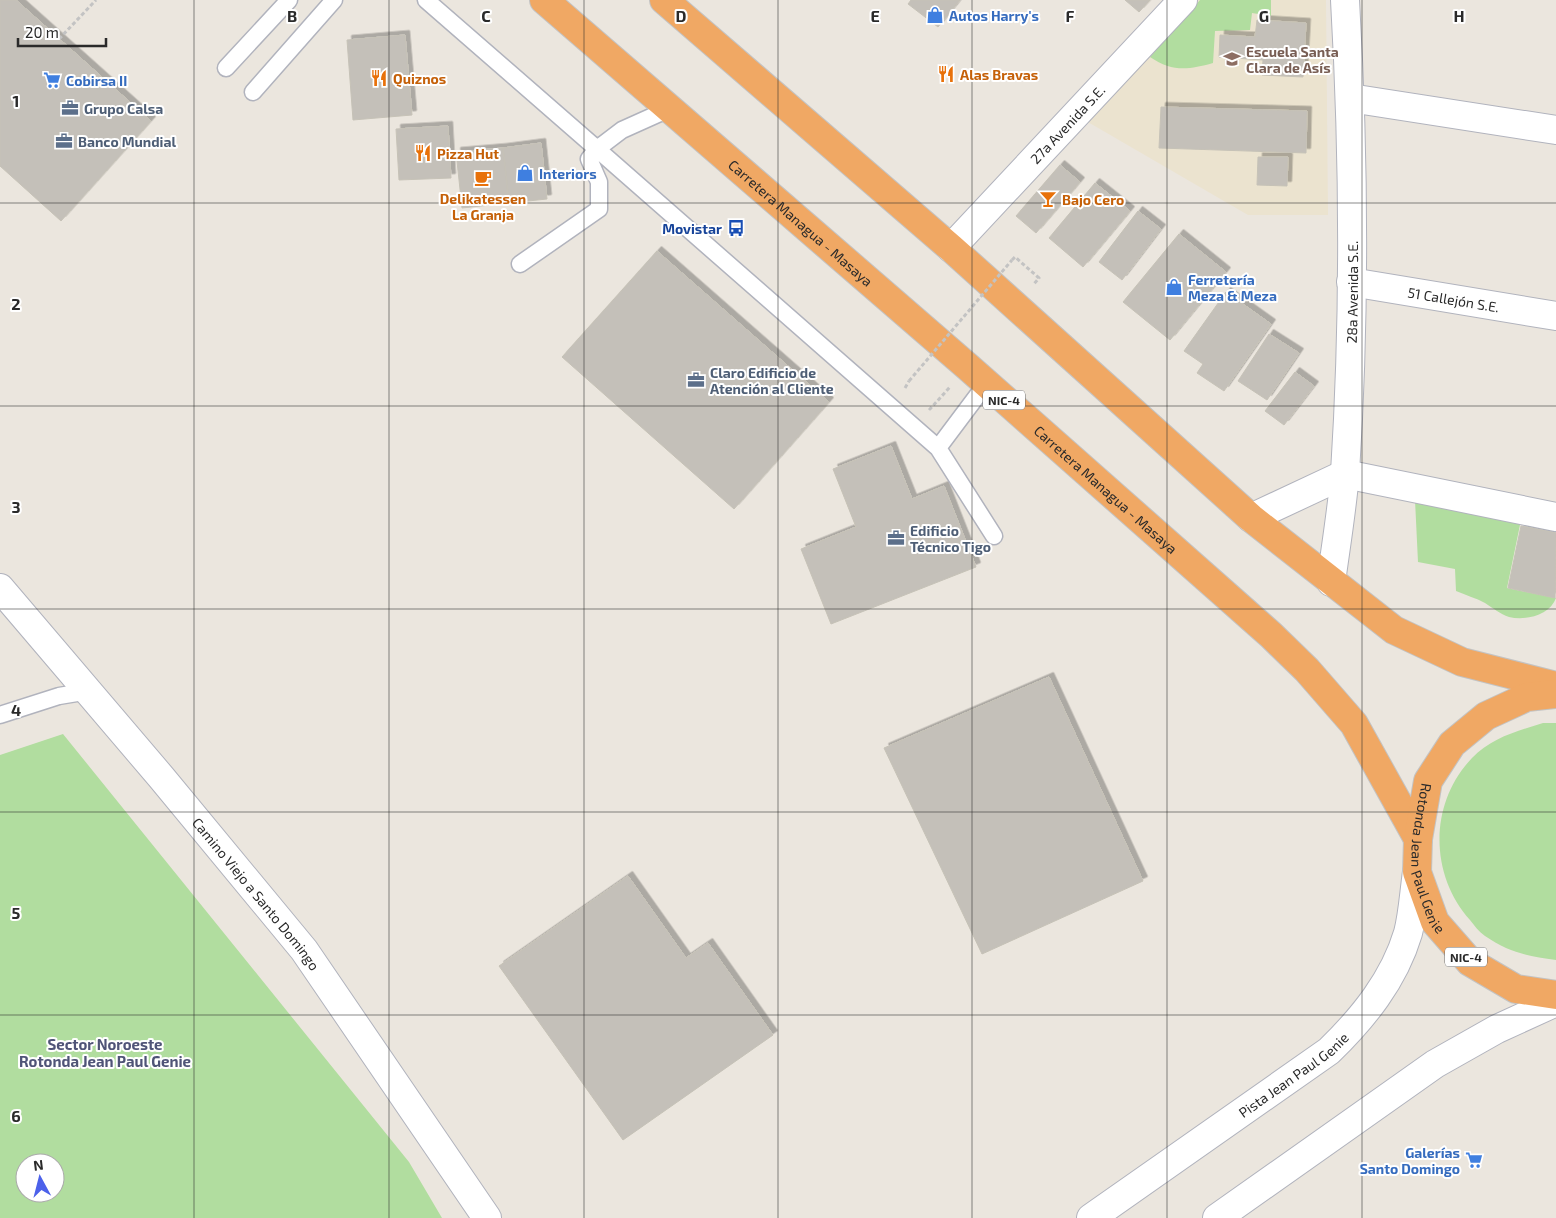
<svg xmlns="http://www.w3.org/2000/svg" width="1556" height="1218" font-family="'Exo 2',sans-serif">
<defs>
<filter id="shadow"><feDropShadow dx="4.5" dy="-4.5" stdDeviation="0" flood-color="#0004"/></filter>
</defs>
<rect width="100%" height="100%" fill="#ebe6de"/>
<!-- education -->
<path fill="#ebe3cf" d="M1193,0h133l2,215h-80l-167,-97z"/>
<!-- green -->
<path fill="#b1dd9f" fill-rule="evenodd" d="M1200,0h71v16l-19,-3 -2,17 -35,1 -2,32c-25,7 -41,9 -63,-6z
M1415,500l106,20 -14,68 49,10c-6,17 -30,23 -47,19 -9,-3 -16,-9 -24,-14 -9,-5 -20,-8 -29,-12l-1,-22 -37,-7z
M1543,723h13v237c-28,-4 -46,-7 -71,-24 -6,-4 -11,-11 -15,-16 -41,-46 -41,-117 2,-162 19,-20 45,-27 71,-35z
M63,734l346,428 33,56h-442v-463zM25,1163h30v30h-30z"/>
<!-- building -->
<path fill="#c4c0b9" stroke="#c6c2b7" filter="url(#shadow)" d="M0,0h16l135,121 -90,100 -61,-55z
M911,0h49l-22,27 -30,-23z
M1125,0h25l-11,12z
M1257,20l49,3 -3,54 -41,-2 1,-15 -44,-3 1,-22 35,2z
M405,35l7,80 -59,5 -6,-80z
M1161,107l146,4 -1,42 -147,-5z
M448,126l3,52 -52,2 -3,-51z
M541,143l6,56 -38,4 -6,-55z
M503,148l6,55 -47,5 -6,-56z
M1258,157h30l-1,29 -30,-1z
M1060,165l20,17 -44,51 -20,-17z
M1095,183l35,28 -47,56 -34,-29z
M1138,211l23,18 -39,51 -23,-18z
M1179,234l47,38 -56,68 -47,-38z
M657,251l172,151 -95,107 -172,-152z
M1226,292l45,32 -47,67 -27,-18 6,-9 -19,-13z
M1269,334l30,19 -32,47 -29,-19z
M1295,372l19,14 -30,39 -19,-14z
M891,446l21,53 32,-13 32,81 -145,57 -30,-75 55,-22 -23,-58z
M1521,526l35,7 -1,65 -47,-10z
M1049,677l94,204 -161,73 -98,-206z
M628,876l58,82 22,-15 65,92 -150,105 -124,-174z"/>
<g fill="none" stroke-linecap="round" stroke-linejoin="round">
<!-- lane casing -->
<g stroke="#b1b3bd" stroke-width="19">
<path id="lane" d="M426,0l171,149 25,-19 49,-22
M226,68l63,-68
M253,92l81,-92
M520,264l79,-55v-27l-10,-23 8,-10 341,299 48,-64
M938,448l56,88
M0,715l59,-19 30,-5"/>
</g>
<!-- street casing -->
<g stroke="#b1b3bd" stroke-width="30">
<g id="street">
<path d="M1350,98l206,32"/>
<path id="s1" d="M951,248l232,-248"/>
<path id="s2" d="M1351,282l205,34"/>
<path d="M1251,518l94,-44 211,43"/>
<path id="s3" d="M1331,582c5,-37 11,-73 14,-109 10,-157 9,-316 0,-473"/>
</g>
</g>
<!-- secondary casing -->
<g stroke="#b1b3bd" stroke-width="30">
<g id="secondary">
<path id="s4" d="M0,588l161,189 143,173 183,268"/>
<path id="s5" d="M1091,1218l238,-167c34,-33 65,-71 79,-118 5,-19 6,-41 9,-61"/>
<path d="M1217,1218l218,-154 62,-35 59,-27"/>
</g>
</g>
<!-- highway casing -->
<g stroke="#c3c3c3" stroke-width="30">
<g id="highway">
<path id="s6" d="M544,0l424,367 303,268 36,35 47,54 64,115"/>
<path d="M664,0l287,248 300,270 143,112 68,32 94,24"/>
<path id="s7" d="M1556,694l-29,3 -41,19 -34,28 -24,37 -10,58 -1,33 18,50 35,40 46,27 40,6"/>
</g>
</g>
<!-- path -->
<path stroke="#c3c3c3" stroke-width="3" stroke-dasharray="4 2.5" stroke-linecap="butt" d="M59,39l37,-39
M1012,260l3,-3 24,21 -6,7
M905,388l4,-7
M929,408l1,1 20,-22"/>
<!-- lane -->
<use href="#lane" stroke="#fff" stroke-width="16"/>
<!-- street -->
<use href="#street" stroke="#fff" stroke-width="28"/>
<!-- secondary -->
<use href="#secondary" stroke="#fff" stroke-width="28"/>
<!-- highway -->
<use href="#highway" stroke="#f0a864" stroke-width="28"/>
<!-- path-bridge -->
<path stroke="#c3c3c3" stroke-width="3" stroke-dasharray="4 2.5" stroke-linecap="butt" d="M909,381l103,-121"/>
</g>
<!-- grid -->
<path fill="none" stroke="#2a2a2a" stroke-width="1" stroke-opacity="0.55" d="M194,0v1218M389,0v1218M584,0v1218M778,0v1218M972,0v1218M1167,0v1218M1362,0v1218M0,203h1556M0,406h1556M0,609h1556M0,812h1556M0,1015h1556"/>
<!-- icons -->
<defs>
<g id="shop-bare" transform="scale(1.35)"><path d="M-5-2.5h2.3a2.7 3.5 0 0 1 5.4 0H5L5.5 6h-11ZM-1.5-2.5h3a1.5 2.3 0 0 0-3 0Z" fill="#3f7fe0" stroke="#fff" stroke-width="2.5" paint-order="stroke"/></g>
<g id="school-bare" transform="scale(1.35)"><path d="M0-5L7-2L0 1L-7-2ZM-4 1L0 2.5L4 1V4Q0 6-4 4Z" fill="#8d6e63" stroke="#fff" stroke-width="2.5" paint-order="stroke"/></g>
<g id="restaurant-bare" transform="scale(1.35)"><path d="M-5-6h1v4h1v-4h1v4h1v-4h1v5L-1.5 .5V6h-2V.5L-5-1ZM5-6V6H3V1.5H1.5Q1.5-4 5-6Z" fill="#e8710a" stroke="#fff" stroke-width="2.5" paint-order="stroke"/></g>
<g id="supermarket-bare" transform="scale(1.35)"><path d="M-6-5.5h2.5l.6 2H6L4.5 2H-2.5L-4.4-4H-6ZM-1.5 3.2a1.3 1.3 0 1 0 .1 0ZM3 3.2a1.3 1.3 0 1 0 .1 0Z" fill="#3f7fe0" stroke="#fff" stroke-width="2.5" paint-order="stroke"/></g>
<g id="office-bare" transform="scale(1.35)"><path d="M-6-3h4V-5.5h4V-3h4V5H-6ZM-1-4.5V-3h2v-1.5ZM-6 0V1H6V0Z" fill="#5c6f8a" stroke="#fff" stroke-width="2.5" paint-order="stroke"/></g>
<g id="cafe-bare" transform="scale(1.35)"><path d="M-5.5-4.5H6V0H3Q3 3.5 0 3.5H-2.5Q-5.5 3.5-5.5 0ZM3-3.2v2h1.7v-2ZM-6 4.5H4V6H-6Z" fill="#e8710a" stroke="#fff" stroke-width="2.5" paint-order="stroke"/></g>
<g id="bar-bare" transform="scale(1.35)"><path d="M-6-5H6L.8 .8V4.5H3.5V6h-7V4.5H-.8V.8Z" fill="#e8710a" stroke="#fff" stroke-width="2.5" paint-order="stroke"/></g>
<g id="bus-bare" transform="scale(1.35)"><path d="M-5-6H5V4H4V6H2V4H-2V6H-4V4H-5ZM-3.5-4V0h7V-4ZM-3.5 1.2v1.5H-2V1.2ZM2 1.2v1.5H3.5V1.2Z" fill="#1a4fb4" stroke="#fff" stroke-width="2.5" paint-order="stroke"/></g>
</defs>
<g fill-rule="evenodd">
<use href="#shop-bare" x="935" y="15"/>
<use href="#school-bare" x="1232" y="59"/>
<use href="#restaurant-bare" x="946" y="74"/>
<use href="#restaurant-bare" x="379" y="78"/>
<use href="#supermarket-bare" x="52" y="80"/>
<use href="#office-bare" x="70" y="108"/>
<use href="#office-bare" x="64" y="141"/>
<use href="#restaurant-bare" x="423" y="153"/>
<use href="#shop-bare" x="525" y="173"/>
<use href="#cafe-bare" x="483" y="178"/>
<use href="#bar-bare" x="1048" y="199"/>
<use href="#bus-bare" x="736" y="228"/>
<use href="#shop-bare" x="1174" y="287"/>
<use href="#office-bare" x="696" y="380"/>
<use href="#office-bare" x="896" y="538"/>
<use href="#supermarket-bare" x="1474" y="1160"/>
</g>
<g text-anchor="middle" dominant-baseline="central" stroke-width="4" stroke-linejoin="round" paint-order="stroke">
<!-- shield labels -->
<g fill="#fff" stroke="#6a6a6a" stroke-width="1">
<rect x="983" y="390.5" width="42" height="19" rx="4"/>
<rect x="1445" y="947.5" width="42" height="19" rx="4"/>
</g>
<g font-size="12" font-weight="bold" fill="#2a2a2a">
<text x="1004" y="400">NIC-4</text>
<text x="1466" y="957">NIC-4</text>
</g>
<!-- shop labels -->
<g font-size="14" font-weight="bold" fill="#366cbe" stroke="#fff" text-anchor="start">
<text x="949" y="15">Autos Harry's</text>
<text x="66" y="80">Cobirsa II</text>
<text x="539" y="173">Interiors</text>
<text x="1188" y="279">Ferretería<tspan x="1188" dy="16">Meza &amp; Meza</tspan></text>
<text x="1460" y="1152" text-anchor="end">Galerías<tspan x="1460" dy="16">Santo Domingo</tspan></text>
</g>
<!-- education labels -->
<g font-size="14" font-weight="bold" fill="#785e54" stroke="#fff" text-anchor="start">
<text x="1246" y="51">Escuela Santa<tspan x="1246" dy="16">Clara de Asís</tspan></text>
</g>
<!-- food labels -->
<g font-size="14" font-weight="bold" fill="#c56008" stroke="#fff" text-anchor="start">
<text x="960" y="74">Alas Bravas</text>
<text x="393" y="78">Quiznos</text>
<text x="437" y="153">Pizza Hut</text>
<text x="483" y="198" text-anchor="middle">Delikatessen<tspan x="483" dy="16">La Granja</tspan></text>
<text x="1062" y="199">Bajo Cero</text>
</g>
<!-- service labels -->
<g font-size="14" font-weight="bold" fill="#4e5e75" stroke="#fff" text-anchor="start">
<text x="84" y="108">Grupo Calsa</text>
<text x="78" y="141">Banco Mundial</text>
<text x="710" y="372">Claro Edificio de<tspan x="710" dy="16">Atención al Cliente</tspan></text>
<text x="910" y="530">Edificio<tspan x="910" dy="16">Técnico Tigo</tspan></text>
</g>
<!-- street labels -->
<g font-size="14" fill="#2a2a2a" stroke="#fff">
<text stroke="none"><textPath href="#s1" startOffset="170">27a Avenida S.E.</textPath></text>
<text stroke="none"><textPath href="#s6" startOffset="340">Carretera Managua - Masaya</textPath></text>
<text stroke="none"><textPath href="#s3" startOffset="291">28a Avenida S.E.</textPath></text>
<text stroke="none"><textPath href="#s2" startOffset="104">51 Callejón S.E.</textPath></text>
<text stroke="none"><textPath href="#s6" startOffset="745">Carretera Managua - Masaya</textPath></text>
<text stroke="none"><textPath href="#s7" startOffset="242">Rotonda Jean Paul Genie</textPath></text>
<text stroke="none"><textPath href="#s4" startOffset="399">Camino Viejo a Santo Domingo</textPath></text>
<text stroke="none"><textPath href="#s5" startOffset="248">Pista Jean Paul Genie</textPath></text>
</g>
<!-- transit labels -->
<g font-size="14" font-weight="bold" fill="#164399" stroke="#fff" text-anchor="end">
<text x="722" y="228">Movistar</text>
</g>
<!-- neighbourhood labels -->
<g font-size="15" font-weight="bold" fill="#4f5477" stroke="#fff">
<text x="105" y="1044">Sector Noroeste<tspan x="105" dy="17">Rotonda Jean Paul Genie</tspan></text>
</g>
</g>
<g font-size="16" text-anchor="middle" font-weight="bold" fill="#2a2a2a" stroke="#fff" stroke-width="4" stroke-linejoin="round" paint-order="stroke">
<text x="292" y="22">B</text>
<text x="486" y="22">C</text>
<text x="681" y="22">D</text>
<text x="875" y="22">E</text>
<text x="1070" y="22">F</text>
<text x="1264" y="22">G</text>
<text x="1459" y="22">H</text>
<text x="16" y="107">1</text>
<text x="16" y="310">2</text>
<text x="16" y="513">3</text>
<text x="16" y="716">4</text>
<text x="16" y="919">5</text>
<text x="16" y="1122">6</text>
</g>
<!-- north arrow -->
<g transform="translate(40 1178) rotate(353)"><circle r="24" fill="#ffffff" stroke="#aaaaaa"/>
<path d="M0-4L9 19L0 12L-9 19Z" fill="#4c61ea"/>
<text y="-8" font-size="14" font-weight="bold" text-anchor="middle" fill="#2a2a2a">N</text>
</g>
<!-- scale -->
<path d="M18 38v8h88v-8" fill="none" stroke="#2a2a2a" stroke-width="2.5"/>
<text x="25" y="38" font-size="15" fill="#2a2a2a" stroke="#ffffff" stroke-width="4" paint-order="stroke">20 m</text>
</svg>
